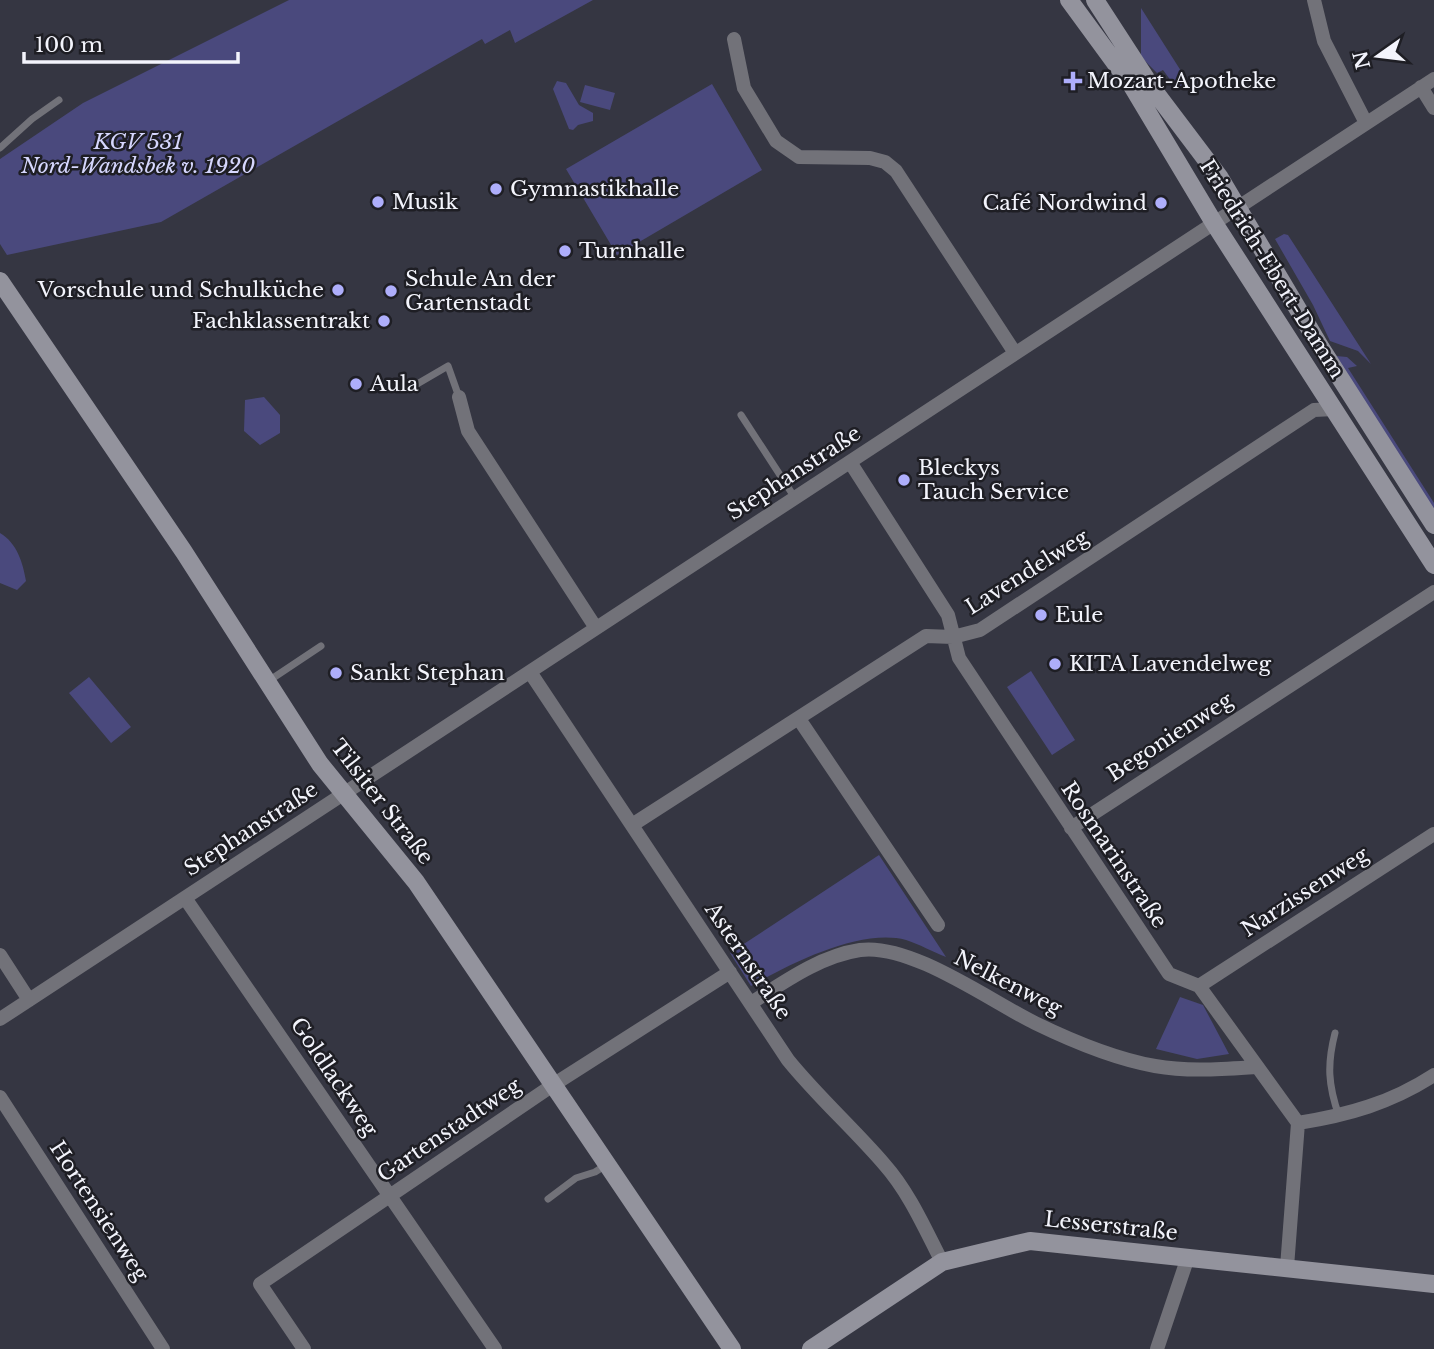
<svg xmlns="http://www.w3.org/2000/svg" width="1434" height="1349" font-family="'Libre Baskerville',serif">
<rect width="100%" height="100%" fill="#353642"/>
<!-- green -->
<path fill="#4a497d" d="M289,0h304l-78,43 -5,-13 -25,14 -3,-5 -321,183 -154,33 -7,-11v-85l83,-56z
M1141,8l47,74 -11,7 -14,-19 -6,3 -16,-16z
M557,81l9,2 13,22 14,8v8l-15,4 -5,5 -4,-1 -16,-40z
M712,84l50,86 -145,85 -51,-86z
M585,85l30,8 -5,17 -30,-8z
M1284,234l4,1 83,129 -13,-13 -28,-10 -17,-36 -38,-66z
M1336,356l11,1 10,9 -9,2 86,135v9z
M264,397l16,18v18l-20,12 -16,-14 1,-31z
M0,533c17,10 23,30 26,48l-9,9 -17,-7z
M1031,671l44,69 -23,15 -45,-68z
M89,677l42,50 -20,16 -42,-50z
M879,855l67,102c-13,-5 -27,-13 -40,-17 -46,-12 -116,24 -155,46l-21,-33z
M1180,997l23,8 26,49 -32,5 -41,-10z"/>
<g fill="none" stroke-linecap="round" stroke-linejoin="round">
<!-- lane -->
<path stroke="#727279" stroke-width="7" d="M0,148l32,-29 27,-19
M412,387l36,-21 11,31
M741,415l54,83
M267,682l54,-36
M1335,1033c-8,31 -7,52 4,83
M548,1199l28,-21 19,-6 11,-7"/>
<!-- street -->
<path stroke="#727279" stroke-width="14" d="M1314,0l10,41 42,82
M734,39l10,49 32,53 23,16 71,1 15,4 11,9 119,182
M1421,87l13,21
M459,397l9,34 128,197
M850,462l98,153 11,43 210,316 30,12 99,137 -11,144
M530,672l258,388c30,37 65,68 96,104 25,28 41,65 58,98
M799,719l139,206
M632,825l294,-189 27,1 27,-7 334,-220 20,-1
M1071,828l363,-236
M185,898l310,451
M0,955l29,45
M1199,986l235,-152
M751,1003c33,-21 69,-47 109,-53 51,-7 130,51 175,73 37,18 80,36 120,43 33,6 69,3 101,1
M0,1019l1434,-940
M0,1097l163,252
M1298,1123c50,-8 93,-20 136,-48
M304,1349l-44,-65 293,-199 177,-113
M1157,1349l31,-92"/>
<!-- secondary -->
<path stroke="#93939d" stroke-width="18" d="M1069,0l63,86 82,137 220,342
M1095,0l57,88 68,90 101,170 113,177
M0,281l184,271 136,212 96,118 316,467
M811,1349l131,-87 88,-21 404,43"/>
</g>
<!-- markers -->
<g fill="#aeaefb" stroke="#1e1e24" stroke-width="2.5">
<path d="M1069.5 70.5h7v7h7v7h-7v7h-7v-7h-7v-7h7z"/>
<circle cx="496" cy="189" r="7"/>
<circle cx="378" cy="202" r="7"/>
<circle cx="1161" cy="203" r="7"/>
<circle cx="565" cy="251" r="7"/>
<circle cx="338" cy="290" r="7"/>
<circle cx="391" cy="291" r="7"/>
<circle cx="384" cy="321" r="7"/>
<circle cx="356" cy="384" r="7"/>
<circle cx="904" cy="480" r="7"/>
<circle cx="1041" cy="615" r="7"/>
<circle cx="1055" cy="664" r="7"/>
<circle cx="336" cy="673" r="7"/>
</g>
<g text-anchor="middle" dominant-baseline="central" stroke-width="5" stroke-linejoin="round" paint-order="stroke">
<!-- poi labels -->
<g font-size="21" fill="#f3f4fc" stroke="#1e1e24" text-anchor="start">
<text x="1087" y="81">Mozart-Apotheke</text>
<text x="510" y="189">Gymnastikhalle</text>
<text x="392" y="202">Musik</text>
<text x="1147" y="203" text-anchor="end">Café Nordwind</text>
<text x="579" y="251">Turnhalle</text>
<text x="405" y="279">Schule An der<tspan x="405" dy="24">Gartenstadt</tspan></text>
<text x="324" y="290" text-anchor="end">Vorschule und Schulküche</text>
<text x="370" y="321" text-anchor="end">Fachklassentrakt</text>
<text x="370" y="384">Aula</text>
<text x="918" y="468">Bleckys<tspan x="918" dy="24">Tauch Service</tspan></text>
<text x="1055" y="615">Eule</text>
<text x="1069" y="664">KITA Lavendelweg</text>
<text x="350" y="673">Sankt Stephan</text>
</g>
<!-- park labels -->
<g font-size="21" font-style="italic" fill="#d6d7fe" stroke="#1e1e24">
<text x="138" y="142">KGV 531<tspan x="138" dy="24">Nord-Wandsbek v. 1920</tspan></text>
</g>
<!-- street labels -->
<g font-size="21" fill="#f3f4fc" stroke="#1e1e24">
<text transform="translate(1272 269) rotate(58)">Friedrich-Ebert-Damm</text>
<text transform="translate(794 473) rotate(-33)">Stephanstraße</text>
<text transform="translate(1027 572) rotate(-32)">Lavendelweg</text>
<text transform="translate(1170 737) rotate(-33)">Begonienweg</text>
<text transform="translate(382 802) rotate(52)">Tilsiter Straße</text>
<text transform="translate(251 829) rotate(-33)">Stephanstraße</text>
<text transform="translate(1114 855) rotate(56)">Rosmarinstraße</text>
<text transform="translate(1305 892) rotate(-33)">Narzissenweg</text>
<text transform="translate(748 961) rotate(56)">Asternstraße</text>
<text transform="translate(1008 983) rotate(27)">Nelkenweg</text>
<text transform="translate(334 1077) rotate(56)">Goldlackweg</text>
<text transform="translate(449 1130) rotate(-34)">Gartenstadtweg</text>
<text transform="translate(99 1211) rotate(57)">Hortensienweg</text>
<text transform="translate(1111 1226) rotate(6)">Lesserstraße</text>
</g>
</g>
<!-- north arrow -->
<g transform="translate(1378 56) rotate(256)" stroke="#1e1e24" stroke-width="5" paint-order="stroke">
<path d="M0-5L12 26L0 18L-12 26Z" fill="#f3f4fc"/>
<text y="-10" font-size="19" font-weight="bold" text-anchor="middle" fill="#f3f4fc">N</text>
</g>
<!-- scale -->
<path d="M24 52v10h214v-10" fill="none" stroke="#f3f4fc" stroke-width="3.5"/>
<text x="35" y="52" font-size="21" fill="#f3f4fc" stroke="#1e1e24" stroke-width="5" paint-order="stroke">100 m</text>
</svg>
